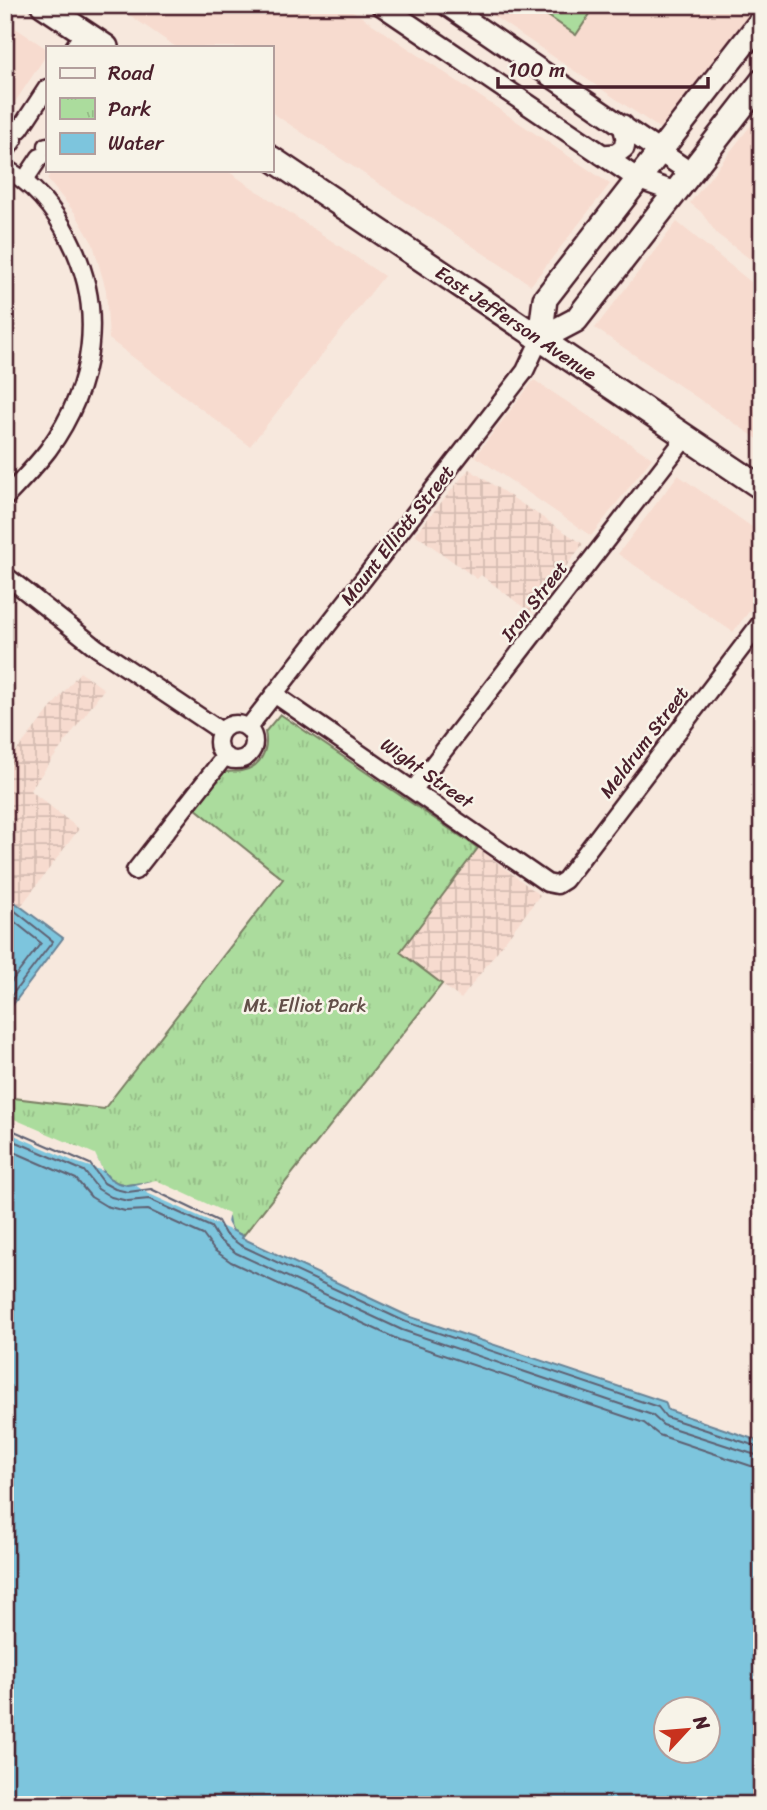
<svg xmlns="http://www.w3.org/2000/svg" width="767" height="1810" font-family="Sriracha,sans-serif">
<defs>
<pattern id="industrial-grid" width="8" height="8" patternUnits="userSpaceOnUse" patternTransform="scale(1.75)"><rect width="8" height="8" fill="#f7dbcf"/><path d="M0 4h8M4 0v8" fill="none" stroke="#d5bcb2"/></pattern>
<pattern id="park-tufts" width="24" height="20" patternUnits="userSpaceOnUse" patternTransform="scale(1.75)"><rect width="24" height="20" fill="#abdc9d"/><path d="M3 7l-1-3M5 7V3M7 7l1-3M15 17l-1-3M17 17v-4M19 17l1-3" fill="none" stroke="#95bc87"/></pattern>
</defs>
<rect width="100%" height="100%" fill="#f7e8dd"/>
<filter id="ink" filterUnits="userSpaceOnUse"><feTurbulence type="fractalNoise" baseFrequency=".0143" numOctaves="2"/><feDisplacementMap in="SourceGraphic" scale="14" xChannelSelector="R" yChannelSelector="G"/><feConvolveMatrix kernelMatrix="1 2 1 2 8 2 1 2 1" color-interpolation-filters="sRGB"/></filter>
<g filter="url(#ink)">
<!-- built -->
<path fill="#f7dbcf" d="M115,5h229l266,179 -79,101 -260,-173v-65h-95z
M477,5h280l-95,125z
M5,21l42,28v5l-42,63z
M762,111v157l-45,-34 -16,-22 -11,-9z
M53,170h173l158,106 -134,170 -141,-107 -3,-49 -13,-46 -18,-31 -28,-34z
M677,222l85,69v151l-167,-114z
M534,380l118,78 -61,78 -116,-80z
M678,475l84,59v61l-29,37 -115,-78z"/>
<!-- industrial -->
<path fill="url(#industrial-grid)" d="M469,469l114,75 -52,69 -50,-38 -4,4 -62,-45z
M80,672l24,17 -74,101 49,39 -58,77 -16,-11v-130z
M478,848l62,47 -79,104 -62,-47z"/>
<!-- green -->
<path fill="#abdc9d" stroke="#7a7e64" stroke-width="2" d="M532,5h64l-20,30z"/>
<!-- park -->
<path fill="url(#park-tufts)" stroke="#7a7e64" stroke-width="2" d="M280,714l198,134 -78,104 42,32 -199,252 -11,-5 -5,-9 -76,-40 -24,3 -9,-2 -9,-5 -8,-9 -96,-50v-22l99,12 179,-230 -88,-71 29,-36c6,-1 12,0 17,-1 20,-3 28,-22 24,-39z"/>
<!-- water -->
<path fill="#7dc5dd" stroke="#698396" stroke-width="2" fill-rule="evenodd" d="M5,895l58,43 -58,77z
M5,1119l91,40 5,10 8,9 9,5 9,2 24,-3 77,36 2,11 13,7 -1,2 166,78 257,86 3,8 94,32v363h-757zM666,1708h42v42h-42z"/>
<!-- pier -->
<path fill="#f7e8dd" d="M5,1115l90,39 8,17 -28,-9 -70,-31z
M156,1180l73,34 -2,8 5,9 -85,-38 -12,-8z"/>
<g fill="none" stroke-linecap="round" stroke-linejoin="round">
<!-- shore -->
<path stroke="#5e6172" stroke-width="2" d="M5,903l48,38 -48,63
M5,914l36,29 -36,47
M5,1127l85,37 14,19 11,6 13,3 23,-3 67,32 7,13 15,11 166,77 252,85 8,10 96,31
M5,1137l79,34 14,18 13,8 17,4 21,-2 62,28 8,13 17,13 166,77 250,85 11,10 99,32
M5,1148l71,31 15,18 15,9 19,5 23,-1 55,25 11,15 17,12 168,78 245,83 15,12 92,31 11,2"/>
<!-- minor casing -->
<g stroke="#4a1f2b" stroke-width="21">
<path id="minor" d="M74,47l10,-14
M20,129l27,-41
M47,147v-1
M5,152l9,-13
M5,168c28,16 50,42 64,70 37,71 25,149 -21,212 -13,17 -28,32 -43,48
M24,181l16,-24
M5,575l92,73 124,83
M274,694l273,189 10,2 8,-5 197,-259
M218 742a18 18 0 1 1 36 0a18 18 0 1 1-36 0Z
M248,728l277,-357 15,-32
M414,789l272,-352
M135,871l90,-115"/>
</g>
<!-- tertiary casing -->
<g stroke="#4a1f2b" stroke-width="24">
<path id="tertiary" d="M381,5l257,174 37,13
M446,5l245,168
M602,155l14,-1 8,-6 2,-10 -3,-13"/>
</g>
<!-- secondary casing -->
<g stroke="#4a1f2b" stroke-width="28">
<path id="secondary" d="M43,5l63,42
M271,158l491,330
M540,339l5,-40 217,-279
M540,339l36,-19 186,-239"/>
</g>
<!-- minor -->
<use href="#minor" stroke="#f7f3e8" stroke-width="16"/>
<!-- tertiary -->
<use href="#tertiary" stroke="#f7f3e8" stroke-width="19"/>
<!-- secondary -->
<use href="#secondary" stroke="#f7f3e8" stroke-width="23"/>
</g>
</g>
<g text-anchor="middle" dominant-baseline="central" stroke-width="5" stroke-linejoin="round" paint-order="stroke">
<!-- street labels -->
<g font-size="19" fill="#4a1f2b" stroke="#f7f3e8">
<text transform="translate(516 323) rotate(34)">East Jefferson Avenue</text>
<text transform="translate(397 535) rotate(-52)">Mount Elliott Street</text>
<text transform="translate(534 601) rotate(-52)">Iron Street</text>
<text transform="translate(644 742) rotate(-53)">Meldrum Street</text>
<text transform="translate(427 773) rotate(35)">Wight Street</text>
</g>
<!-- park labels -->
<g font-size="19" fill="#624e48" stroke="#f7f3e8">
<text x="305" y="1005">Mt. Elliot Park</text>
</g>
</g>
<!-- margin -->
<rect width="767" height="1810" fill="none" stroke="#f7f3e8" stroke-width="28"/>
<rect x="14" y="14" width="739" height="1782" fill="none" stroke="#4a1f2b" stroke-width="2.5" filter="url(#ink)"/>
<!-- legend -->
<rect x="46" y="46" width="228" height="126" fill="#f7f3e8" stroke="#b29e9c" stroke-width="2"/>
<rect x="60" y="68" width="35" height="10" fill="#f7f3e8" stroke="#b29e9c" stroke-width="2"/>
<text x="108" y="80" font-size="21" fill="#4a1f2b">Road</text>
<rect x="60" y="98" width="35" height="21" fill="url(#park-tufts)" stroke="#b29e9c" stroke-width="2"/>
<text x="108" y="116" font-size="21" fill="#4a1f2b">Park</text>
<rect x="60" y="133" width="35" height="21" fill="#7dc5dd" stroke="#b29e9c" stroke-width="2"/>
<text x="108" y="150" font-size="21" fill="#4a1f2b">Water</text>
<!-- north arrow -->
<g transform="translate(687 1730) rotate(64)"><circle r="33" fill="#f7f3e8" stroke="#b29e9c" stroke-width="2"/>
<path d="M0-5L12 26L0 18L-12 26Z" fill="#c8321e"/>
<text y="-10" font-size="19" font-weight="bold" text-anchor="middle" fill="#4a1f2b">N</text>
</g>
<!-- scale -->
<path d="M498 77v10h210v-10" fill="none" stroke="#4a1f2b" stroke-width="3.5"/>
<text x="508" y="77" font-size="21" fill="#4a1f2b" stroke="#f7f3e8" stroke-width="5" paint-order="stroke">100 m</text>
</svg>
